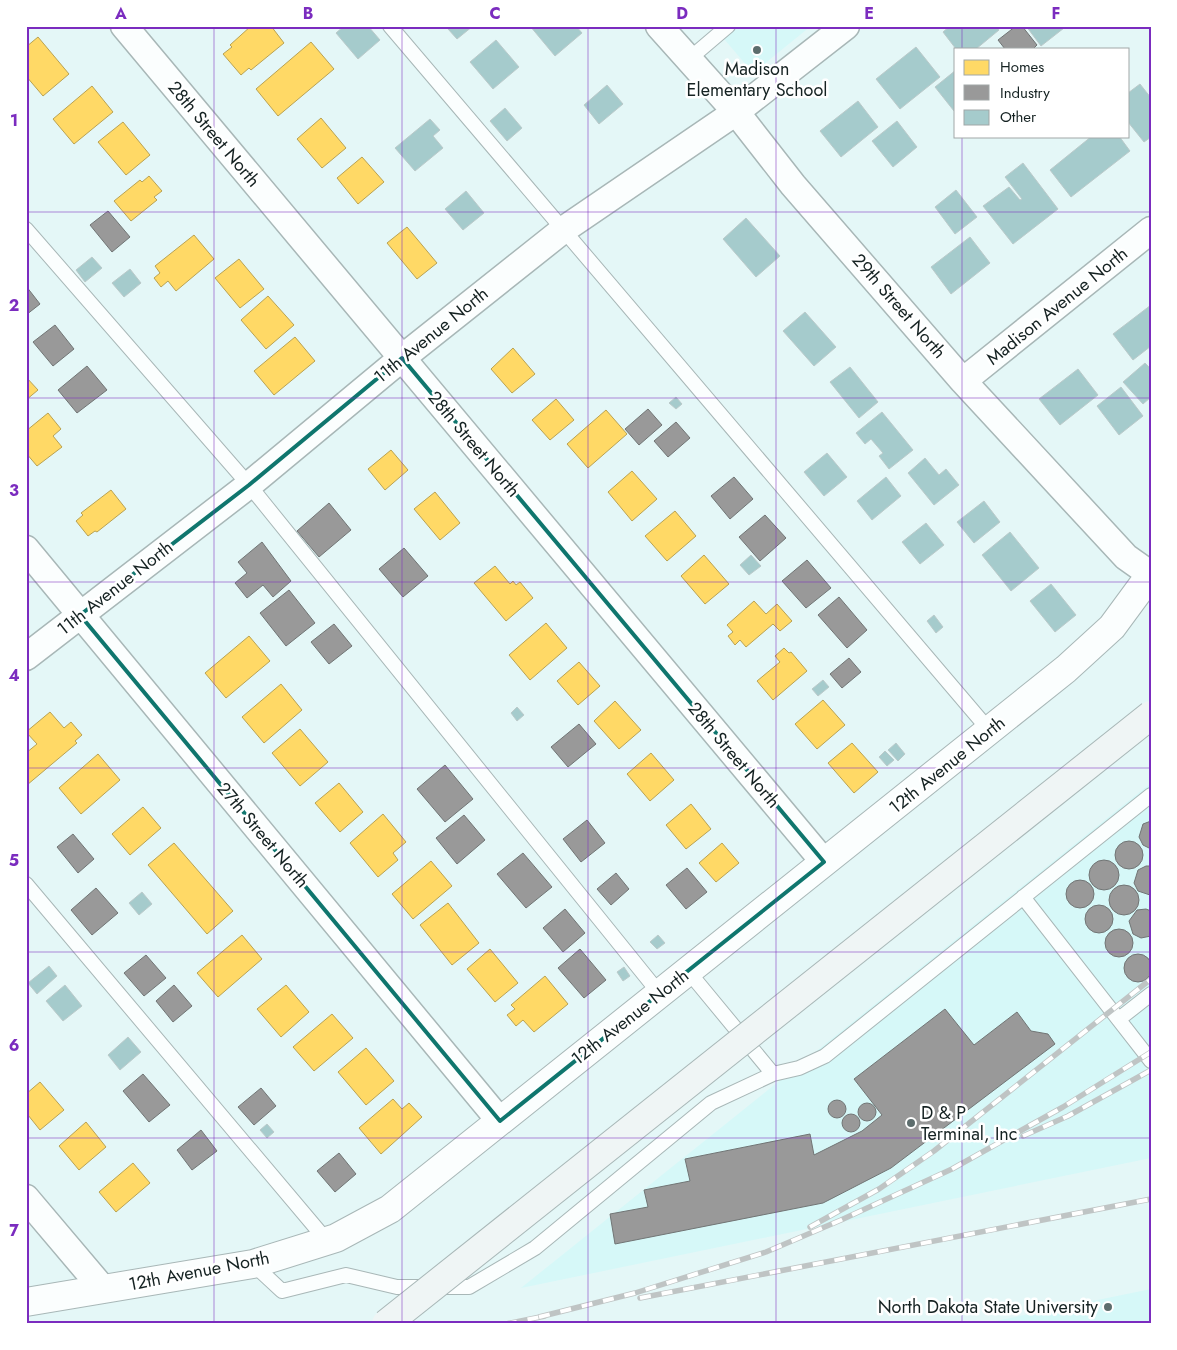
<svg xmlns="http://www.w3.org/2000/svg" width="1177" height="1350" font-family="Jost,sans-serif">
<rect width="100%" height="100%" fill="#e4f7f7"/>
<!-- built -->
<path fill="#d6f8f8" d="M713,26h98l-58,47z
M1151,783v375l-630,130z
M1151,1289v35h-170z"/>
<!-- homes -->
<path fill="#ffd966" stroke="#b9a252" d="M251,26h20l13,17 -33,27 -2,-2 -8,7 -18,-21 9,-7 -2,-2z
M38,37l31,37 -26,22 -17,-20v-29z
M311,42l23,27 -56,47 -22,-27z
M92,86l21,26 -39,32 -21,-25z
M321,118l25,30 -24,20 -25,-29z
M123,122l27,33 -24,20 -28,-33z
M362,157l22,25 -26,22 -21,-26z
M149,176l13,15 -8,6 3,3 -26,21 -17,-20 26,-21 2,2z
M407,227l30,36 -20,16 -30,-36z
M194,235l20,24 -38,32 -8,-10 -7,6 -7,-9 6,-5 -5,-7z
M239,259l25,30 -24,19 -25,-30z
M268,296l26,29 -28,24 -25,-29z
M295,337l20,24 -41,34 -20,-24z
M513,348l22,26 -23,19 -21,-24z
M26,377l12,13 -12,10z
M556,399l18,21 -24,20 -18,-20z
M606,410l21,24 -39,34 -21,-24z
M48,413l13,16 -8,7 9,11 -25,19 -11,-13v-22z
M391,450l17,20 -23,20 -17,-21z
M632,471l25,28 -25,22 -24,-29z
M111,490l15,19 -29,23 -2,-1 -7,5 -12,-15 7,-6 -2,-2z
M435,492l25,31 -20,17 -26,-31z
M675,511l21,25 -29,25 -22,-25z
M704,555l25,29 -24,20 -24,-28z
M495,566l15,18 3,-3 3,4 4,-3 13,16 -27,23 -32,-38z
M754,601l12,13 11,-10 15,17 -12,10 -7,-7 -27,23 -6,-7 -5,5 -7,-9 5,-4 -6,-7z
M546,623l21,25 -37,32 -21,-25z
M249,636l21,25 -44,37 -21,-25z
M784,648l5,5 2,-1 16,19 -34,29 -16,-19 23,-19 -5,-6z
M579,662l21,24 -22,19 -21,-24z
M281,684l21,26 -38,33 -22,-26z
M823,700l22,25 -28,24 -22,-25z
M615,701l26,29 -22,19 -25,-28z
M50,712l14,16 7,-6 11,13 -7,6 2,2 -50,42 -1,-32 11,-9 -11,-12z
M300,729l28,33 -28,24 -28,-33z
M852,743l26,29 -24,21 -26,-30z
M651,753l23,27 -24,21 -23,-27z
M98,754l22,26 -39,34 -22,-26z
M339,783l24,29 -23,20 -25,-29z
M691,804l20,25 -25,20 -20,-24z
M143,807l18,21 -31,27 -18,-21z
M383,814l23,28 -13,11 5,7 -20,17 -28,-34z
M174,843l59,68 -26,23 -59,-69z
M722,843l17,20 -23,19 -17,-19z
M431,861l21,25 -39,33 -21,-25z
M448,903l31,40 -27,22 -32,-40z
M242,935l20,24 -44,38 -21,-24z
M490,949l28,34 -23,19 -28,-33z
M545,976l23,28 -34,28 -11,-12 -7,6 -9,-11 8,-6 -4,-4z
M286,985l23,27 -28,25 -24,-28z
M332,1014l21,24 -39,33 -21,-24z
M366,1048l28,33 -28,24 -28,-33z
M40,1082l24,28 -24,20 -12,-15 -2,2v-23z
M393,1099l9,10 7,-6 13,14 -41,37 -22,-26z
M86,1122l20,25 -27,23 -20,-24z
M133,1163l17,20 -34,29 -17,-20z"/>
<!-- industry -->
<path fill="#999" stroke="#717575" d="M1016,26h6l15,19 -4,4h-28l-7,-9z
M108,211l22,26 -18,15 -22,-27z
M26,286l14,18 -14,11z
M55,325l19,24 -21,17 -20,-24z
M87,366l20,24 -30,23 -19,-23z
M648,409l14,16 -23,20 -14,-16z
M676,422l14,16 -22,19 -14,-16z
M734,477l19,22 -23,20 -19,-23z
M329,503l22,27 -32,27 -22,-26z
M765,515l21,23 -26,23 -21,-24z
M262,542l29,39 -18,16 -10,-12 -16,13 -12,-15 12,-10 -9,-11z
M404,548l24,28 -25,21 -24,-28z
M807,560l24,28 -25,20 -24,-27z
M289,590l26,33 -29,23 -26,-33z
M839,597l28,33 -20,18 -29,-33z
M334,624l18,22 -23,18 -18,-22z
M849,658l12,14 -19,16 -12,-14z
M579,724l17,20 -28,23 -17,-20z
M445,765l28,34 -28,23 -28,-33z
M464,815l21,25 -28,24 -21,-26z
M587,820l18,23 -24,19 -18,-23z
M1151,821v28l-8,-4 -4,-8 4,-13z
M73,834l21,25 -16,14 -21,-26z
M1115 855a14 14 0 1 1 28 0a14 14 0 1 1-28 0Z
M523,853l29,34 -26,21 -29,-34z
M1089 875a15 15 0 1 1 30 0a15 15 0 1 1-30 0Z
M1146,866h5l-1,29 -12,-4 -4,-8 4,-13z
M687,868l20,24 -21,17 -20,-24z
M616,873l13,16 -18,16 -14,-16z
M1066 894a14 14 0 1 1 28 0a14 14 0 1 1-28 0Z
M1109 900a15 15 0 1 1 30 0a15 15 0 1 1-30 0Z
M96,888l22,25 -26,22 -21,-25z
M1085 919a14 14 0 1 1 28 0a14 14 0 1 1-28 0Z
M565,909l20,24 -22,19 -20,-24z
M1146,909l5,2v25l-10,2 -8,-4 -4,-13 8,-11z
M1105 943a14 14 0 1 1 28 0a14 14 0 1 1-28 0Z
M580,949l26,31 -22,18 -26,-30z
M1124 968a14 14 0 1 1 28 0a14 14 0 1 1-28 0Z
M146,955l20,23 -22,18 -20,-23z
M174,985l18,21 -19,16 -17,-21z
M945,1009l29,36 43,-33 14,19 17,3 7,10 -164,124 -68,35 -208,41 -5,-30 38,-7 -4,-17 46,-9 -5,-22 125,-25 4,21 48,-24 20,-16 -28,-36z
M143,1074l27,31 -21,17 -26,-31z
M261,1088l15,18 -22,19 -16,-18z
M828 1109a9 9 0 1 1 18 0a9 9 0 1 1-18 0Z
M858 1112a9 9 0 1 1 18 0a9 9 0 1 1-18 0Z
M842 1123a9 9 0 1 1 18 0a9 9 0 1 1-18 0Z
M201,1130l16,21 -25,19 -15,-20z
M339,1153l17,21 -21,18 -18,-21z"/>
<!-- building -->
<path fill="#a5cbcc" stroke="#bbcaca" d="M344,26h24l12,14 -22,19 -22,-26z
M451,26h22l-16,13 -9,-10z
M530,26h46l6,7 -27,23z
M950,26h46l3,4 -23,19h-20l-13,-17z
M1026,26h36l2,2 -23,18z
M496,40l23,27 -26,22 -23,-27z
M916,47l24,30 -40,32 -24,-30z
M956,70v40l-2,1 -19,-24z
M1140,84l11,14v39l-7,5 -16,-20v-29z
M607,85l16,19 -24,20 -15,-19z
M858,101l20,26 -37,30 -21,-26z
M505,108l17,20 -15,13 -17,-20z
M430,119l10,11 -7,6 10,12 -28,23 -20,-23z
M897,121l20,26 -24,20 -21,-26z
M1092,136h27l11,15 -59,46 -21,-27z
M1023,163l35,46 -45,35 -30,-38 26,-19 11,13 2,-1 -17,-22z
M956,190l21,27 -22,17 -20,-27z
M466,191l18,22 -21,17 -18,-21z
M746,218l34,38 -24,21 -33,-38z
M970,237l20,26 -39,31 -20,-27z
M92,257l10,11 -17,14 -9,-12z
M130,269l11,14 -17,14 -12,-14z
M1151,305v41l-18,14 -20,-26z
M805,312l31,35 -22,19 -31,-35z
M1145,363l6,6v28l-8,7 -20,-22z
M850,367l28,35 -19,16 -29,-36z
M1078,369l20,26 -38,30 -21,-26z
M1121,387l22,29 -24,19 -22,-29z
M676,397l6,7 -6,5 -7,-6z
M882,412l31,38 -24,19 -10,-13 4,-3 -12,-14 -6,5 -9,-11z
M827,453l20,24 -23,19 -20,-24z
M925,458l14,17 7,-6 13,16 -25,20 -26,-32z
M886,477l15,19 -29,24 -15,-19z
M984,501l16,21 -26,21 -17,-21z
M926,523l18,22 -24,19 -18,-22z
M1010,532l29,36 -28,23 -29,-36z
M751,555l10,11 -12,9 -9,-10z
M1051,584l25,31 -21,17 -25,-31z
M934,615l9,12 -7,6 -9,-12z
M823,680l6,7 -11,9 -6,-7z
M517,707l7,8 -7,6 -6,-8z
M896,743l9,11 -7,7 -10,-11z
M885,751l9,9 -7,6 -8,-9z
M142,892l10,12 -13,11 -10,-12z
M658,935l7,8 -8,6 -7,-7z
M49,966l8,10 -20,18 -9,-11z
M624,967l6,9 -7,5 -6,-9z
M65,985l17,21 -19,15 -17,-20z
M128,1037l13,15 -21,18 -12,-15z
M267,1124l7,8 -7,6 -7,-8z"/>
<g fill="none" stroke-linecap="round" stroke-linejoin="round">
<!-- service casing -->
<g stroke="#a8b7b7" stroke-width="16">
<path id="service" d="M390,26l599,704
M688,60l40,-34
M26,229l223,256 411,509
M26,884l301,357
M1023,897l128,164
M688,971l85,103 26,-6 26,-12 326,-261
M1119,1019l32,-25
M253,1264l29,27 64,-16 51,12h72l66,-39 176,-145 62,-29"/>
</g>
<!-- minor casing -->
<g stroke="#a8b7b7" stroke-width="29">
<path id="minor" d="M124,26l700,836
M659,26l77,86 57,73 170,196 163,176 24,17
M963,381l188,-151
M26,549l474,572
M26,657l223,-172 153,-127 161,-128 173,-118 110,-86
M26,1198l77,91"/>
</g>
<!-- tertiary casing -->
<g stroke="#a8b7b7" stroke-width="30">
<path id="tertiary" d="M26,1302l227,-38 83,-26 54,-29 676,-540 46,-42 39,-53"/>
</g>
<!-- service -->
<use href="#service" stroke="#fbfefe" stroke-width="14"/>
<!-- minor -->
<use href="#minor" stroke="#fbfefe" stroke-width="26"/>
<!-- tertiary -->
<use href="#tertiary" stroke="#fbfefe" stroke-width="28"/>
<!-- rail casing -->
<g stroke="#bfc4c4" stroke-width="5.5">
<path id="rail" d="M1023,1136l45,-20 83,-46
M810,1227l69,-38 55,-38 217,-172
M640,1298l511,-99
M539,1317l96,-24 131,-41 75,-32 111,-51 111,-62 88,-55
M506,1324l39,-8"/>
</g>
<!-- rail -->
<use href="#rail" stroke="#fff" stroke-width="4" stroke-dasharray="11" stroke-linecap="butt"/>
<!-- secondary-bridge casing -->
<g stroke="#a8b7b7" stroke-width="30" stroke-linecap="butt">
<path id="secondary-bridge" d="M386,1324l765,-609"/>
</g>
<!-- secondary-bridge -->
<use href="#secondary-bridge" stroke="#eff5f5" stroke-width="28"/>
</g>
<!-- marked area -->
<path fill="none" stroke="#0f766e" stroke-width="4" stroke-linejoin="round" d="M402,358l422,504 -324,259 -420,-506 169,-130z"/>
<!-- grid -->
<path fill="none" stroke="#7b2cbf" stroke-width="1" stroke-opacity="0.55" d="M214,26v1298M402,26v1298M588,26v1298M776,26v1298M962,26v23M962,136v1188M26,212h1125M26,398h1125M26,582h1125M26,768h1125M26,952h1125M26,1138h1125"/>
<!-- markers -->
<g fill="#5d6d6d" stroke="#fff" stroke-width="2">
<circle cx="757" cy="50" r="5"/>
<circle cx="911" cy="1123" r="5"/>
<circle cx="1108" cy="1307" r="5"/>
</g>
<g text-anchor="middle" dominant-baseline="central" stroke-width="5" stroke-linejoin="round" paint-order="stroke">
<!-- poi labels -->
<g font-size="18" fill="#152222" stroke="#fff">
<text x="757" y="69">Madison<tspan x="757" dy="21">Elementary School</tspan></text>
<text x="921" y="1113" text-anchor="start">D &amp; P<tspan x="921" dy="21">Terminal, Inc</tspan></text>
<text x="1098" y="1307" text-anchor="end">North Dakota State University</text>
</g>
<!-- street labels -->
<g font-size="18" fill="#152222" stroke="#fff">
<text transform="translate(214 134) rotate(50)">28th Street North</text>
<text transform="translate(899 306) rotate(49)">29th Street North</text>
<text transform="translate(1057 306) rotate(-39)">Madison Avenue North</text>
<text transform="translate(431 335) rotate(-39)">11th Avenue North</text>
<text transform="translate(474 444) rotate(50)">28th Street North</text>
<text transform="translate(115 588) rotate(-38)">11th Avenue North</text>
<text transform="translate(734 755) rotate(50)">28th Street North</text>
<text transform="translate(947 765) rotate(-39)">12th Avenue North</text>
<text transform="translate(263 835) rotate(50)">27th Street North</text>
<text transform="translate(630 1017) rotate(-38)">12th Avenue North</text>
<text transform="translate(199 1271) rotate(-11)">12th Avenue North</text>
</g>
</g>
<!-- border -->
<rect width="1177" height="1350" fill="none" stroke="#ffffff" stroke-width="55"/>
<!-- legend -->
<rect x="954" y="48" width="175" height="90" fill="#ffffff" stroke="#a1a7a7"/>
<rect x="964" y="60" width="25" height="15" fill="#ffd966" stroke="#a1a7a7"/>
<text x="1000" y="72" font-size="15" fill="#152222">Homes</text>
<rect x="964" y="85" width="25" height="15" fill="#999999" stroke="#a1a7a7"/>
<text x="1000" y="98" font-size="15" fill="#152222">Industry</text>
<rect x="964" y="110" width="25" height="15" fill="#a5cbcc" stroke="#a1a7a7"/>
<text x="1000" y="122" font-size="15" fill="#152222">Other</text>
<rect x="28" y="28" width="1122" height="1294" fill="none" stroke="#7b2cbf" stroke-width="2"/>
<g font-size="16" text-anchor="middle" font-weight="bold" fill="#7b2cbf">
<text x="121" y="19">A</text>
<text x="308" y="19">B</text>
<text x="495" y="19">C</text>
<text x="682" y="19">D</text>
<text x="869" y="19">E</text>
<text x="1056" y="19">F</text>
<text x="14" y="126">1</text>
<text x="14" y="311">2</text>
<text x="14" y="496">3</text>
<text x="14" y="681">4</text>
<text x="14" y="866">5</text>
<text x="14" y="1051">6</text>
<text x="14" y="1236">7</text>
</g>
</svg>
